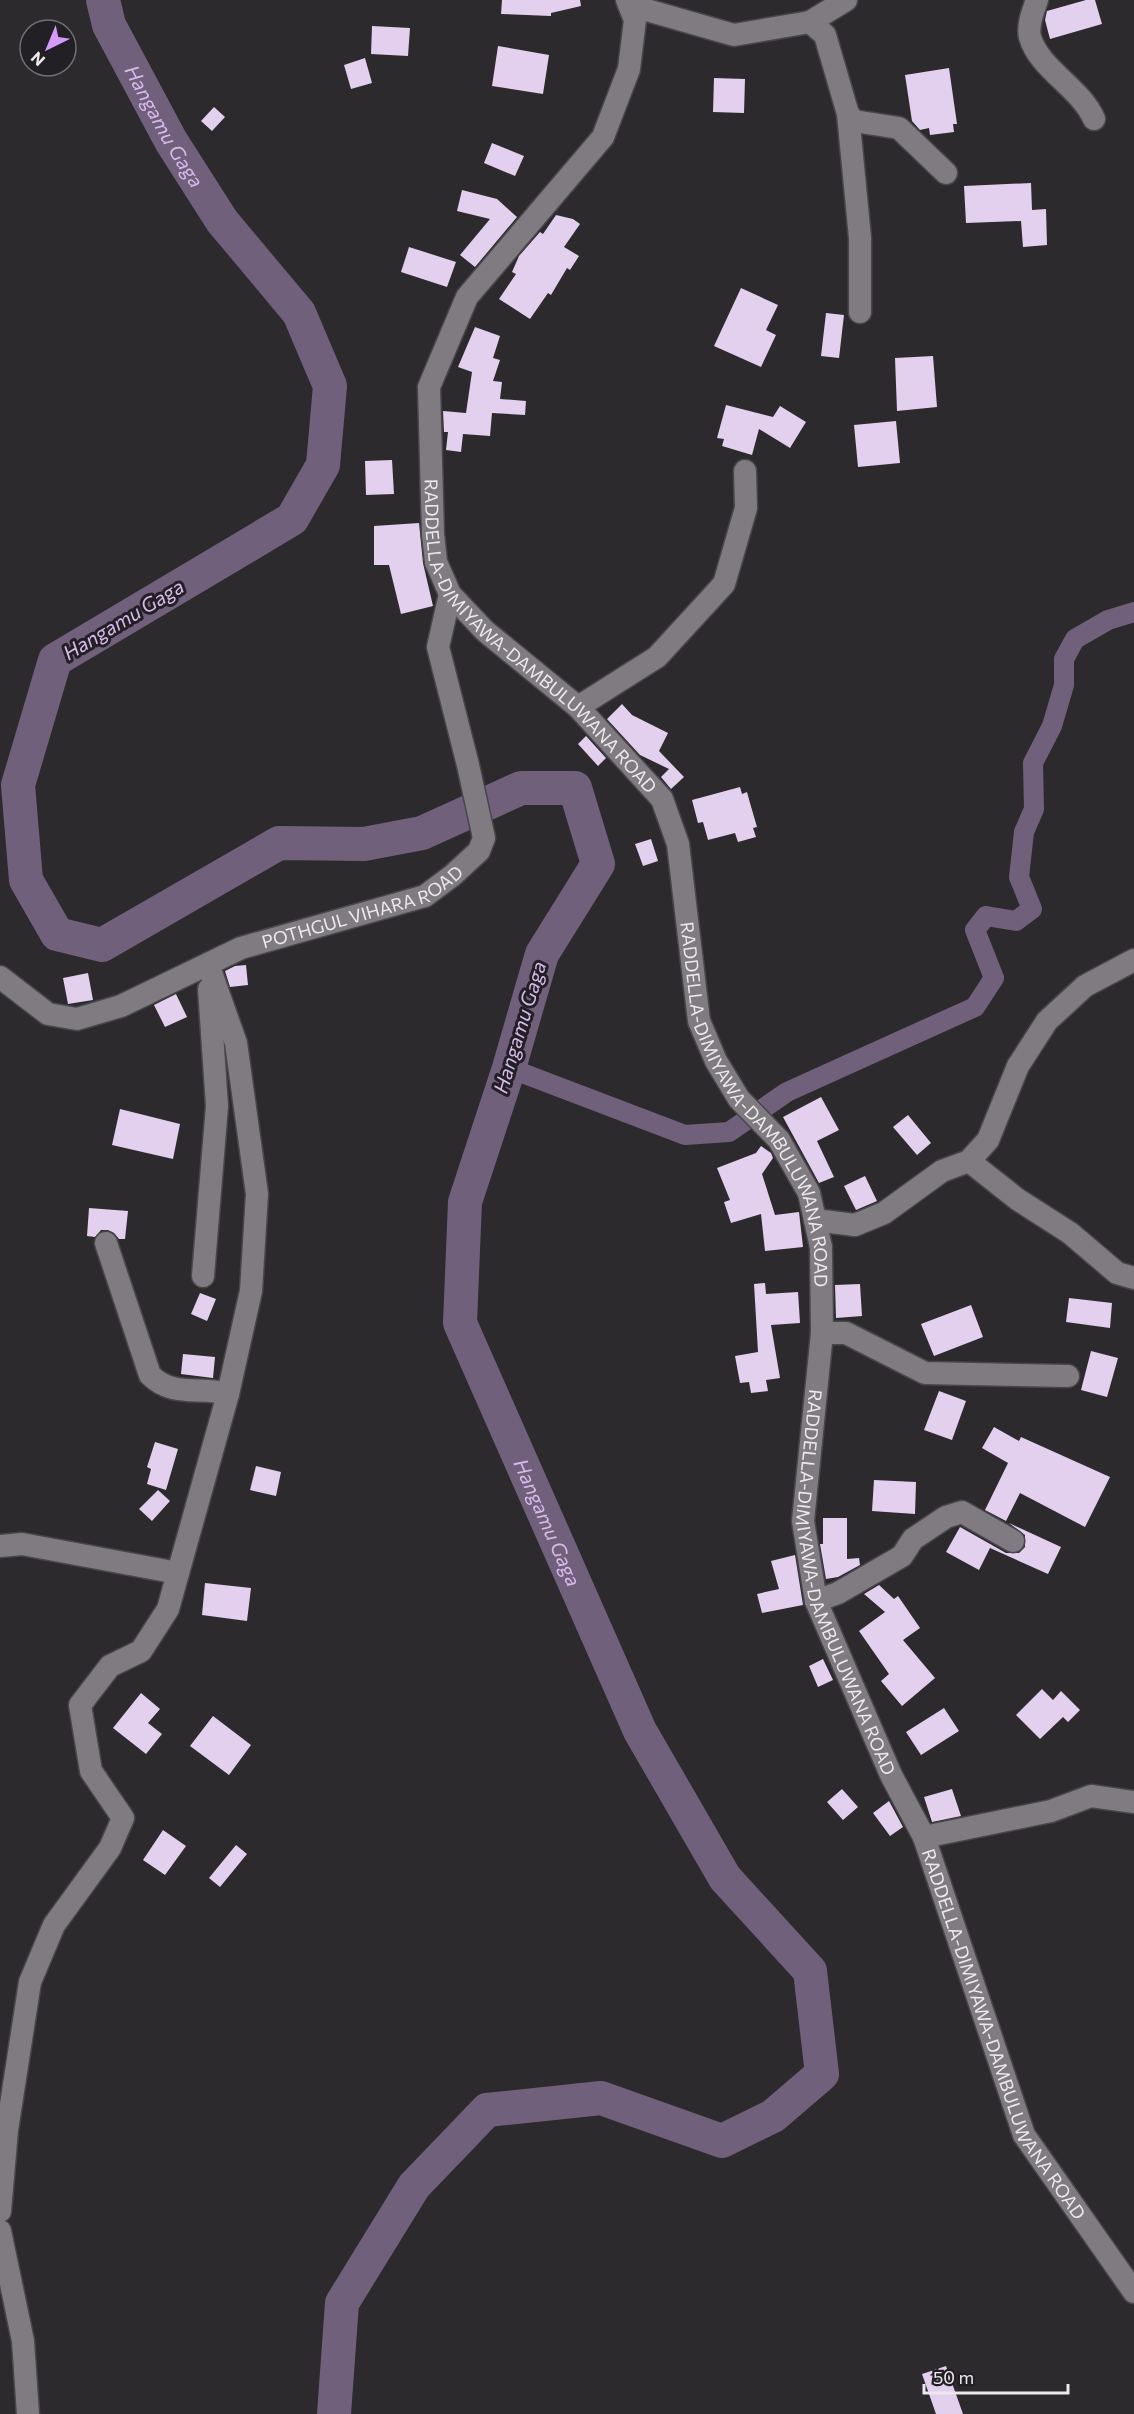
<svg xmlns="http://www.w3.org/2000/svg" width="1134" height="2414" font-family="Commissioner,sans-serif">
<rect width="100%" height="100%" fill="#2d2a2e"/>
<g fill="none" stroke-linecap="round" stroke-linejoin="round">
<!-- canal -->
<path stroke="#71607b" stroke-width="20" d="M509,1068l176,67 44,-3 58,-40 188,-85 19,-29 -19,-48 11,-14 30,5 16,-12 -13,-32 5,-45 10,-23 -1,-46 19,-37 12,-41v-26l11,-20 33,-19 26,-8"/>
<!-- river -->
<path stroke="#71607b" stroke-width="34" id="s1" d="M103,0l6,25 62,116 51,80 77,92 31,73 -7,79 -31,54 -237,141 -37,125 8,95 31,54 45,11 177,-102 85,1 58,-11 99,-45h54l23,76 -56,90 -33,114 -44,134 -5,121 180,408 85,147 85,93 12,103 -49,42 -51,25 -121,-43 -114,12 -73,76 -72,117 -8,111"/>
</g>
<!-- building -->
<path fill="#e2d0ee" d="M502,0h78l1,6 -30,7v3l-50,-2z
M1086,0h9l7,24 -52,15 -5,-19 2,-9z
M372,26l38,2 -2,28 -37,-2z
M498,46l51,9 -6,39 -51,-8z
M365,58l7,25 -21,6 -7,-24z
M949,68l8,56h-4l1,8 -24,3 -1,-7 -9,2 -8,-9 -7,-46z
M714,78l31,1 -1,34 -31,-1z
M214,107l11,10 -13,14 -11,-10z
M492,143l32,13 -9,20 -31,-13z
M1031,183l1,27 14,-1 1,36 -24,2 -2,-26 -55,2 -2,-37z
M462,190l35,9 20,18 -42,50 -15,-12 30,-36 -33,-8z
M556,215l17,4 7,5 -16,23 15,9 -9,14 -3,-2 -16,27 -3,-2 -18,26 -31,-20 17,-25 -4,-2 7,-16 21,-24 3,2z
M409,247l47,15 -9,25 -46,-15z
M741,288l37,17 -12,25 10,5 -15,32 -47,-21z
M826,313l18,2 -5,43 -18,-2z
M475,327l25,9 -7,22 7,2 -7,21 9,1 -2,17 26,2 -1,14 -33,-2 -2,23 -27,-2 -2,18 -15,-2 2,-18h-4l-1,-21 23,2 6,-41 -14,-5z
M933,356l4,51 -40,4 -2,-53z
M726,405l47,12 7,-11 26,16 -16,26 -31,-19 -7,26 -30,-9 2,-7 -7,-1z
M896,421l4,42 -42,4 -4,-42z
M392,460l2,34 -28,1 -1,-34z
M419,523l4,40 10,43 -32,8 -12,-49h-15v-39z
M622,704l10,11 36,18 -9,18 25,26 -13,12 -10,-12 8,-8 -29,-14 -33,-36z
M586,736l20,22 -8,8 -20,-22z
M740,787l2,7 5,-2 3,11 7,24 -4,1 3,9 -18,5 -3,-9 -27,7 -5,-18 -5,1 -6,-23z
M651,839l7,22 -15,5 -8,-22z
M246,965l2,20 -18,2 -5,-16 10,-5z
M88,973l5,27 -25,4 -5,-26z
M176,994l11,23 -22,10 -11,-22z
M821,1097l18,33 -22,11 17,36 -15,6 -36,-66z
M120,1109l60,15 -7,35 -61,-14z
M908,1115l23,28 -14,12 -24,-28z
M761,1146l10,7 2,5 -11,16 13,41 24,-3 4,35 -38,4 -4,-37 -30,9 -7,-21 6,-2 -13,-32 39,-15z
M865,1176l12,25 -21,9 -12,-24z
M89,1208l39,3 -3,28h-6l-5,-6 -6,-3h-7l-6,7 -8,-1z
M765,1283l1,11 32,-2 2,31 -29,2 9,53 -14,2 2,11 -17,2 -2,-11 -9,1 -5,-27 23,-4 -4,-68z
M860,1284l2,32 -26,2 -1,-33z
M200,1293l16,6 -9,22 -16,-7z
M1069,1298l43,5 -2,25 -44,-6z
M971,1305l12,32 -49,19 -13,-32z
M1091,1351l27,7 -11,39 -26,-7z
M183,1354l32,3 -2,21 -32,-4z
M939,1391l27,10 -14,39 -28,-10z
M994,1427l25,14 2,-4 89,40 -25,50 -65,-34 -14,28 -21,-11 23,-47 -26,-15z
M155,1442l23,7 -12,41 -19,-6 4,-15 -4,-2z
M256,1466l25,6 -5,24 -26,-6z
M874,1480l42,2 -1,32 -43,-3z
M158,1490l12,11 -18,20 -13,-12z
M823,1518h24v41l12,-1 1,7 -22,12 -12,2 -6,-35h3z
M1009,1523l52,24 -13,27 -58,-26 -11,22 -33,-18 14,-25 46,26h13l6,-6v-12z
M795,1555l8,50 -41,8 -5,-19 22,-5 -8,-28z
M205,1583l46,5 -4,33 -45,-6z
M879,1585l15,14 4,-3 22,32 -17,12 32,38 -33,28 -21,-25 8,-7 -30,-43 26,-19 -21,-18z
M823,1659l10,21 -15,7 -9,-21z
M1042,1689l11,11 8,-9 19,19 -12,12 -5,-5 -23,22 -24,-24z
M141,1693l19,16 -12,14 14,11 -16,20 -33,-26z
M944,1708l15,23 -38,24 -15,-23z
M213,1716l38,29 -22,30 -39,-29z
M842,1789l16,18 -15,13 -16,-18z
M952,1789l9,27 -29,6 -8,-25z
M889,1801l14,26 -13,9 -17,-23z
M163,1830l23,16 -21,29 -22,-15z
M236,1845l11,9 -27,33 -11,-9z
M946,2366l17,48h-27l-14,-40z"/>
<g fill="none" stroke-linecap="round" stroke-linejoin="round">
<!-- minor casing -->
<g stroke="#48464a" stroke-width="25">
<g id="minor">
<path id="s2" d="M627,0l8,20 -6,49 -26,68 -136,160 -38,90 4,147 3,28 14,32 35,37 93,76 84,92 16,45 21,177 17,40 23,38 40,41 30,53 12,54 1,86 -19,188 13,80 75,174 33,62 100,298 110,157"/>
<path d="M1037,0c-4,11 -10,26 -7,37 9,32 50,50 64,82"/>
<path d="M629,5l105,30 76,-13 15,13 23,79 6,7 45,7 47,45"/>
<path d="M810,22l36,-22"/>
<path d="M848,114l12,124v74"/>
<path d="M578,707l79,-50 67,-73 22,-76 -1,-37"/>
<path id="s3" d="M0,977l48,37 29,5 44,-13 120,-58 184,-52 28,-21 26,-24 5,-13 -16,-73 -30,-118 12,-53"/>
<path d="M969,1161l48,38 53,34 47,40 17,5"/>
<path d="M815,1220l40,5 29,-12 58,-42 27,-10 19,-21 30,-74 29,-45 38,-35 49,-26"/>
<path d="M106,1243l44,132c23,23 50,11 78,19"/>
<path d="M203,1276l14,-170 -8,-117"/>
<path d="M822,1333h24l79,40 143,3"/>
<path d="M0,1546l22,-2 156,29"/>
<path d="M816,1601l22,-8 64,-37 11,-17 33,-22 16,-5 51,29"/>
<path d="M924,1837l127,-26 40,-15 43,6"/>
<path d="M0,2211l7,-81 23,-148 24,-57 56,-77 13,-30 -32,-47 -11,-66 30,-39 31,-15 27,-42 60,-215 23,-103 6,-97 -21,-151 -28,-79"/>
<path d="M0,2231l23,110 5,73"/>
</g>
</g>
<!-- minor -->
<use href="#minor" stroke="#7f7b81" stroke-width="22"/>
</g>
<g text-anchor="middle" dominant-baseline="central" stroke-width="6" stroke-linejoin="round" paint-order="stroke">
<!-- street labels -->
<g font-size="18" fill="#ebe9ec" stroke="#232025">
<text stroke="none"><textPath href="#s2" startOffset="744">RADDELLA-DIMIYAWA-DAMBULUWANA ROAD</textPath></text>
<text stroke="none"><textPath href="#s3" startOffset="398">POTHGUL VIHARA ROAD</textPath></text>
<text stroke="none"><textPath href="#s2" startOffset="1284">RADDELLA-DIMIYAWA-DAMBULUWANA ROAD</textPath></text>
<text stroke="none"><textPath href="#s2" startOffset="1788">RADDELLA-DIMIYAWA-DAMBULUWANA ROAD</textPath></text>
<text stroke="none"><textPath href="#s2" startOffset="2274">RADDELLA-DIMIYAWA-DAMBULUWANA ROAD</textPath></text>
</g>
<!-- water labels -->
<g font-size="20" font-style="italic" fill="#d8baec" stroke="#232025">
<text stroke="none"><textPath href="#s1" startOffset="141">Hangamu Gaga</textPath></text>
<text transform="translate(123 619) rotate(-31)">Hangamu Gaga</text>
<text transform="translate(519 1027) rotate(-73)">Hangamu Gaga</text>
<text stroke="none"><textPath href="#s1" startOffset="2498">Hangamu Gaga</textPath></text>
</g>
</g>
<!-- north arrow -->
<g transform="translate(48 48) rotate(223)"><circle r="28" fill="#232025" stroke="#737075" stroke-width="1.5"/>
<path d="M0-4.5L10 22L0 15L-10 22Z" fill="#d69bf9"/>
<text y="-9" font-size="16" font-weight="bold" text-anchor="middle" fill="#ebe9ec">N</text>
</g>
<!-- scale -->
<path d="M924 2384v9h144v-9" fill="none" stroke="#ebe9ec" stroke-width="3"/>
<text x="933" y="2384" font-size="18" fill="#ebe9ec" stroke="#232025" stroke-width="4.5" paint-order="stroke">50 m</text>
</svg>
